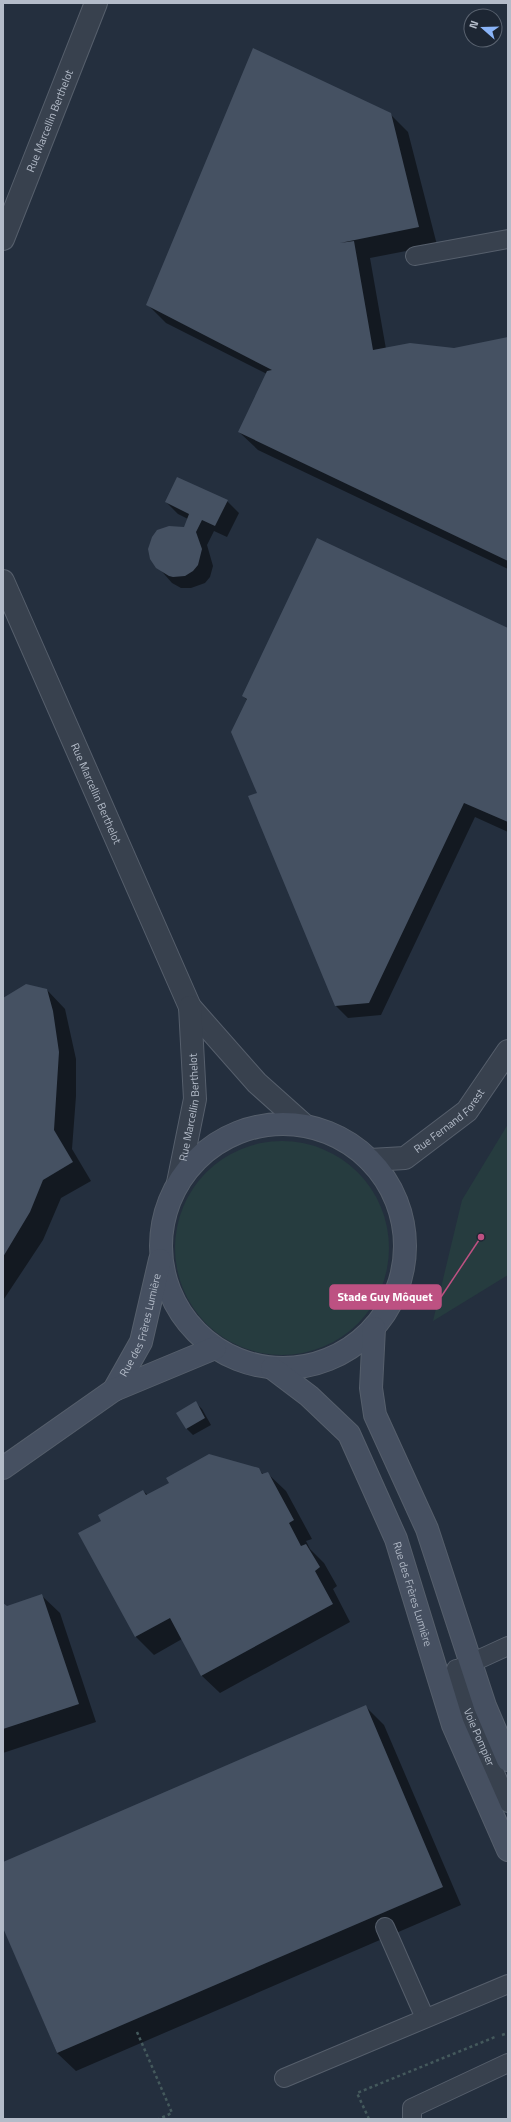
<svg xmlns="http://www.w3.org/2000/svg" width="511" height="2122" font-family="'Titillium Web',sans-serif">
<rect width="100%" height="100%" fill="#242f3e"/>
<!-- green -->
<path fill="#263c3f" d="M508,1124v151l-75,46 29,-121z
M175 1248a107 107 0 1 1 214 0a107 107 0 1 1-214 0Z"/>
<!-- shadow -->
<path fill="#0007" d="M390,114l18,18 29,113 -67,13 16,91h68l54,-11v231l-250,-119 -19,-18 28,-58 -101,-51 -18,-18z
M227,501l12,12 -12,24 -13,-6 -7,14 6,21 -3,11 -5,6 -14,5h-10l-9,-5 -21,-24 34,-31 3,-9 -10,-5 -12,-12z
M508,629v203l-33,-15 -94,198 -33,3 -12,-12 -76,-209 -13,-97 -4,-4z
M47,990l18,19 11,50v37l-4,53 19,32 -30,17 -18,42 -39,59 -1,-300z
M196,1403l6,6 9,16 -18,10 -7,-7z
M258,1469l6,6 3,-2 19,18 26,48 -6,2 4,8 14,14 13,23 -4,3 17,33 -130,71 -19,-18 -19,-36 -28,16 -18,-18 -57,-103 23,-13 41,-30 5,4z
M41,1595l19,18 36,109 -93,31v-149l4,3z
M366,1707l18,18 77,180 -385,166 -19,-18 -54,-127v-63z"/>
<!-- building -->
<path fill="#455162" d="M253,48l138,65 28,114 -79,16 14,-2 19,109 37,-7 44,5 54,-11v224l-270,-129 29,-61 5,-1 -126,-65z
M177,477l51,23 -13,26 -13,-6 -6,12 6,17 -4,16 -5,6 -8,5 -12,1 -4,-1 -13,-8 -6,-9 -2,-10 4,-12 5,-7 12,-4 15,1 5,-13 -24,-12z
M317,538l191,90v194l-44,-19 -95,200 -34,3 -87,-210 9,-3 -26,-61 16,-33 -5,-3z
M26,984l21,5 6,22 6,41 -5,78 19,32 -30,18 -13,32 -27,45v-259z
M196,1401l9,17 -19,11 -10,-16z
M209,1454l50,14 3,6 6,-2 26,48 -5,3 12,23 5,-2 14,23 -5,4 18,33 -132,72 -31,-58 -35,19 -57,-104 23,-12 -3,-6 45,-25 3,5 23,-12 -3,-5z
M42,1594l37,110 -76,25v-126l4,3z
M366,1705l77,182 -386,166 -54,-125v-66z"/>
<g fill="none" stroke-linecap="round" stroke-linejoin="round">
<!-- service casing -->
<g stroke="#565f6c" stroke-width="20">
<g id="service">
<path d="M415,256l93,-17"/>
<path d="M460,1668l48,-22"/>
<path id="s1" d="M456,1669l12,42 40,92"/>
<path d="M385,1927l40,91"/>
<path d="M284,2078l224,-94"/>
<path d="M412,2119v-11l96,-45"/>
</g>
</g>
<!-- minor casing -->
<g stroke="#565f6c" stroke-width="24">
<g id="minor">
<path id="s2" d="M370,1160l35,-2 62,-47 41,-60"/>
</g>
</g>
<!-- tertiary casing -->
<g stroke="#565f6c" stroke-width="24">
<g id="tertiary">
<path id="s3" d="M3,239l93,-236"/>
<path id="s4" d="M3,581l187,426 67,76 47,42"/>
<path id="s5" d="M178,1183l17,-84 -5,-92"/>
</g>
</g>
<!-- secondary casing -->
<g stroke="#565f6c" stroke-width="24">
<g id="secondary">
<circle cx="283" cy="1246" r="122"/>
<path d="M374,1328l-3,60 4,27 52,114 58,177 23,54"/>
<path id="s6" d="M272,1368l37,28 40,38 47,105 57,186 55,125"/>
<path id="s7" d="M114,1390l27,-48 19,-82"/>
<path d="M3,1468l111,-78 101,-42"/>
</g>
</g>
<!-- path -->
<path stroke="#44595c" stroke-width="2.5" stroke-dasharray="3 3" stroke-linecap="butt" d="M137,2032l35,81 -13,6
M502,2035l6,-2
M369,2119l-12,-26 138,-56"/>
<!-- service -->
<use href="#service" stroke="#38414e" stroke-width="18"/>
<!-- minor -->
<use href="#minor" stroke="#38414e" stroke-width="22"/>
<!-- tertiary -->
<use href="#tertiary" stroke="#38414e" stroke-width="22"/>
<!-- secondary -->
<use href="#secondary" stroke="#465061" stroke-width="22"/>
</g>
<g text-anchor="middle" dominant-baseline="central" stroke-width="4" stroke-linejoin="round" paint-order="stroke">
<!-- street labels -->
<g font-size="11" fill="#b4bcc9" stroke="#1d2633">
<text stroke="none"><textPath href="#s3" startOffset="127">Rue Marcellin Berthelot</textPath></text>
<text stroke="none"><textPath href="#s4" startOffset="232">Rue Marcellin Berthelot</textPath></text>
<text stroke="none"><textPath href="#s5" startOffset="77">Rue Marcellin Berthelot</textPath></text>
<text stroke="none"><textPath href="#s2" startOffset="93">Rue Fernand Forest</textPath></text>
<text stroke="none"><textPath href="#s7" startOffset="71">Rue des Frères Lumière</textPath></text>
<text stroke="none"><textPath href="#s6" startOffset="274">Rue des Frères Lumière</textPath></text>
<text stroke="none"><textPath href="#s1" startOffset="72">Voie Pompier</textPath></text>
</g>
</g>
<!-- callouts -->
<path fill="none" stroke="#bd5182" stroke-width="1.5" d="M481 1237L441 1297"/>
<circle fill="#bd5182" stroke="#1d2633" stroke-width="1.5" cx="481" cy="1237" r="4"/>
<rect fill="#bd5182" stroke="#bd5182" stroke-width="1.5" x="330" y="1285" width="111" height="24" rx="4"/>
<g font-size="12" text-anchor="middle" font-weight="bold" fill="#fff">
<text x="385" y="1301">Stade Guy Môquet</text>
</g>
<!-- border -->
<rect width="511" height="2122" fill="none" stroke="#b4bcc9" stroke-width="8"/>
<!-- north arrow -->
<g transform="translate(483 28) rotate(290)"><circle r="19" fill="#1d2633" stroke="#59626f"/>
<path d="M0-3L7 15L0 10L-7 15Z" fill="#8ab4f8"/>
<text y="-6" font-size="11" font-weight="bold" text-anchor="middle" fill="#b4bcc9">N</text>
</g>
</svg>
